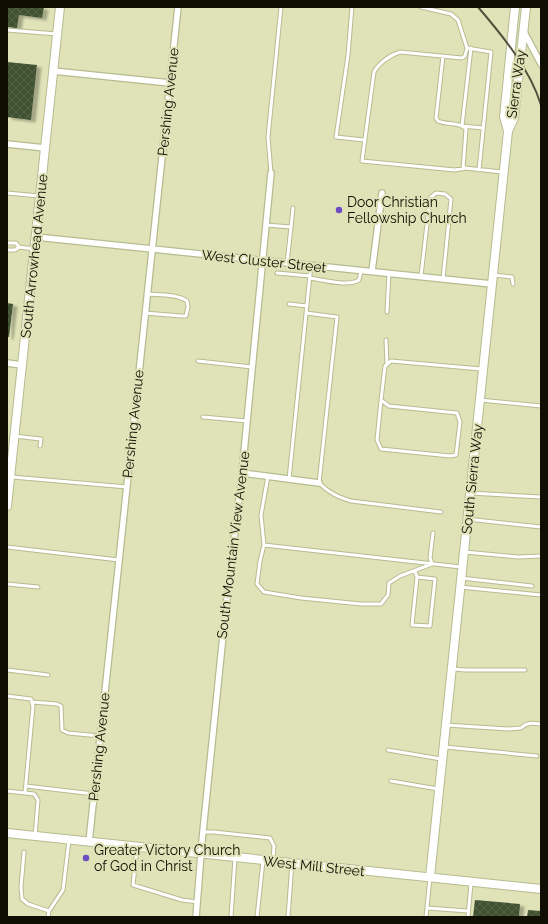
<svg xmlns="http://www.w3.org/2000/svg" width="548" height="924" font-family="Raleway,sans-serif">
<defs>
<pattern id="building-cross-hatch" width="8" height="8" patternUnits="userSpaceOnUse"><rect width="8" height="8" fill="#3f5130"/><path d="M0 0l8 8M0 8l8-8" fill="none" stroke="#57654a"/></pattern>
<filter id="shadow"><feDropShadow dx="4.5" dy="2.5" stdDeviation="1" flood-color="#0004"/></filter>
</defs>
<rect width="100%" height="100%" fill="#dfe3b7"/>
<!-- building -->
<path fill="url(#building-cross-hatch)" filter="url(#shadow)" d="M7,7h37l-2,11 -23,-3 -2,13 -10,-1z
M7,62l30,3 -6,55 -24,-3z
M7,303l6,1 -4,33h-2z
M475,900l45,4 -1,13h-46z
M528,910l13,1v6h-14z"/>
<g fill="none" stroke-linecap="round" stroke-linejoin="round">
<!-- lane casing -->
<g stroke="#b7bb90" stroke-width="5">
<path id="lane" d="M352,7l-4,48 -12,82 28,3
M421,7l30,7 7,6 9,28
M7,30l50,4
M471,48l-9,78 21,2
M443,56l-7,62 2,3c8,4 22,1 28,8l-3,40
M479,170l12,-118 -24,-4 -2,8 -3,2 -62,-6c-10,3 -21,11 -26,20l-12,89 93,9 10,-2 37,4
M271,173l-3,-36 13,-130
M7,193l32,3
M266,225l25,2 -4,36
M291,227l2,-19
M7,243h9l3,4
M7,250h8l4,-3 15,2
M277,273l33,3
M493,275l19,2 1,7
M421,276l9,-78 6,-5 9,1 6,5 -8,80
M310,278c12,2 39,9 49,2l2,-9
M289,304l18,2
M387,312l2,-39
M145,313l36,3h5l2,-9 -1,-6c-11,-7 -27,-6 -40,-7
M306,313l31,4 -18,166c10,10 19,14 32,18l90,11
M386,340l1,25
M198,361l54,6
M381,400l-4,40 4,9 69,7 6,-1 4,-33 -3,-9 -68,-7 -8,-6 4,-34 6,-5 90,8
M480,400l61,6
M203,417l44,4
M14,436l27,3 -1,7
M12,477l115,10
M289,479l22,-214
M470,493l71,4
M467,519l74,8
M264,545l-3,-30 7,-39
M7,547l112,13
M465,552l53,5 23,-1
M432,564l-32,12 -11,7 -1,12 -7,9h-20l-60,-6 -37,-6 -7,-8 3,-23 4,-16 197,22
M432,564l-2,-6 3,-25
M415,571l2,6 -5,48 18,1 5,-47 -18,-2
M461,578l71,8
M7,584l31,3
M460,587l81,8
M452,669l14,1h59
M7,670l41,5
M7,696l24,3 2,7 -8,87 -18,-2
M32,702l25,2 4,2 1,24 6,3 32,3
M446,725l62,4 13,-1c6,-6 12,-5 20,-4
M445,747l92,9
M388,750l53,9
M391,781l47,8
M26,786l68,8
M25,793l9,1 4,6 -3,36
M203,832h11l56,6 4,8 -1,14
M137,848l-4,37 49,15 16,2
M24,852l-3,35 1,12 6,5 21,7
M427,908l41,3
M48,917l1,-6 14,-21 6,-50
M231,917l4,-59
M257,917l6,-56
M288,917l4,-54
M426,917l4,-40
M468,917l3,-34"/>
</g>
<!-- street casing -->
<g stroke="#b7bb90" stroke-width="8">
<path id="street" d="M523,30l18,34
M53,71l117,12
M7,144l38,4
M36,237l456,47
M372,271l10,-78
M7,363l15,2
M242,473l77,10
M89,842l89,-835
M196,917l6,-76 23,-225 17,-143 29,-300"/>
</g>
<!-- secondary casing -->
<g stroke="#b7bb90" stroke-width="10">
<path id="secondary" d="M508,131l-4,-14 11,-110
M7,506l53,-499
M7,833l534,56
M430,877l78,-746 6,-13 12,-111"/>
</g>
<!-- lane -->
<use href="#lane" stroke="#fff" stroke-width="3"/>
<!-- street -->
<use href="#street" stroke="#fff" stroke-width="5.5"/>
<!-- secondary -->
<use href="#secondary" stroke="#fff" stroke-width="8"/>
<!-- rail -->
<path stroke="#51523c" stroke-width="2" d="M478,7c24,28 52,62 63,98"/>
</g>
<!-- markers -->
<g fill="#6d4cc5" stroke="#dfe3b7" stroke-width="1.5">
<circle cx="339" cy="210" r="4"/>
<circle cx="86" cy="858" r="4"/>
</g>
<g text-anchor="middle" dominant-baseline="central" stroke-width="4" stroke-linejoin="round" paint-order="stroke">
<!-- street labels -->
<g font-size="14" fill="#0e0e02" stroke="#dfe3b7">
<text transform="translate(516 84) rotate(-82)">Sierra Way</text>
<text transform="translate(168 102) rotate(-84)">Pershing Avenue</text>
<text transform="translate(34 256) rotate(-84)">South Arrowhead Avenue</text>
<text transform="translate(264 261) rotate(6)">West Cluster Street</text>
<text transform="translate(133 424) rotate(-84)">Pershing Avenue</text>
<text transform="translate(472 479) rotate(-84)">South Sierra Way</text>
<text transform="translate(233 545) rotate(-83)">South Mountain View Avenue</text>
<text transform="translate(99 747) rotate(-84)">Pershing Avenue</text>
<text transform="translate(314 866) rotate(6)">West Mill Street</text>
</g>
<!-- poi labels -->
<g font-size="14" fill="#0e0e02" stroke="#dfe3b7" text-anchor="start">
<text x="347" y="202">Door Christian<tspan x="347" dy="16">Fellowship Church</tspan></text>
<text x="94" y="850">Greater Victory Church<tspan x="94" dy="16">of God in Christ</tspan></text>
</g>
</g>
<!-- border -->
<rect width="548" height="924" fill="none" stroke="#0e0e02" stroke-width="16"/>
</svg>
